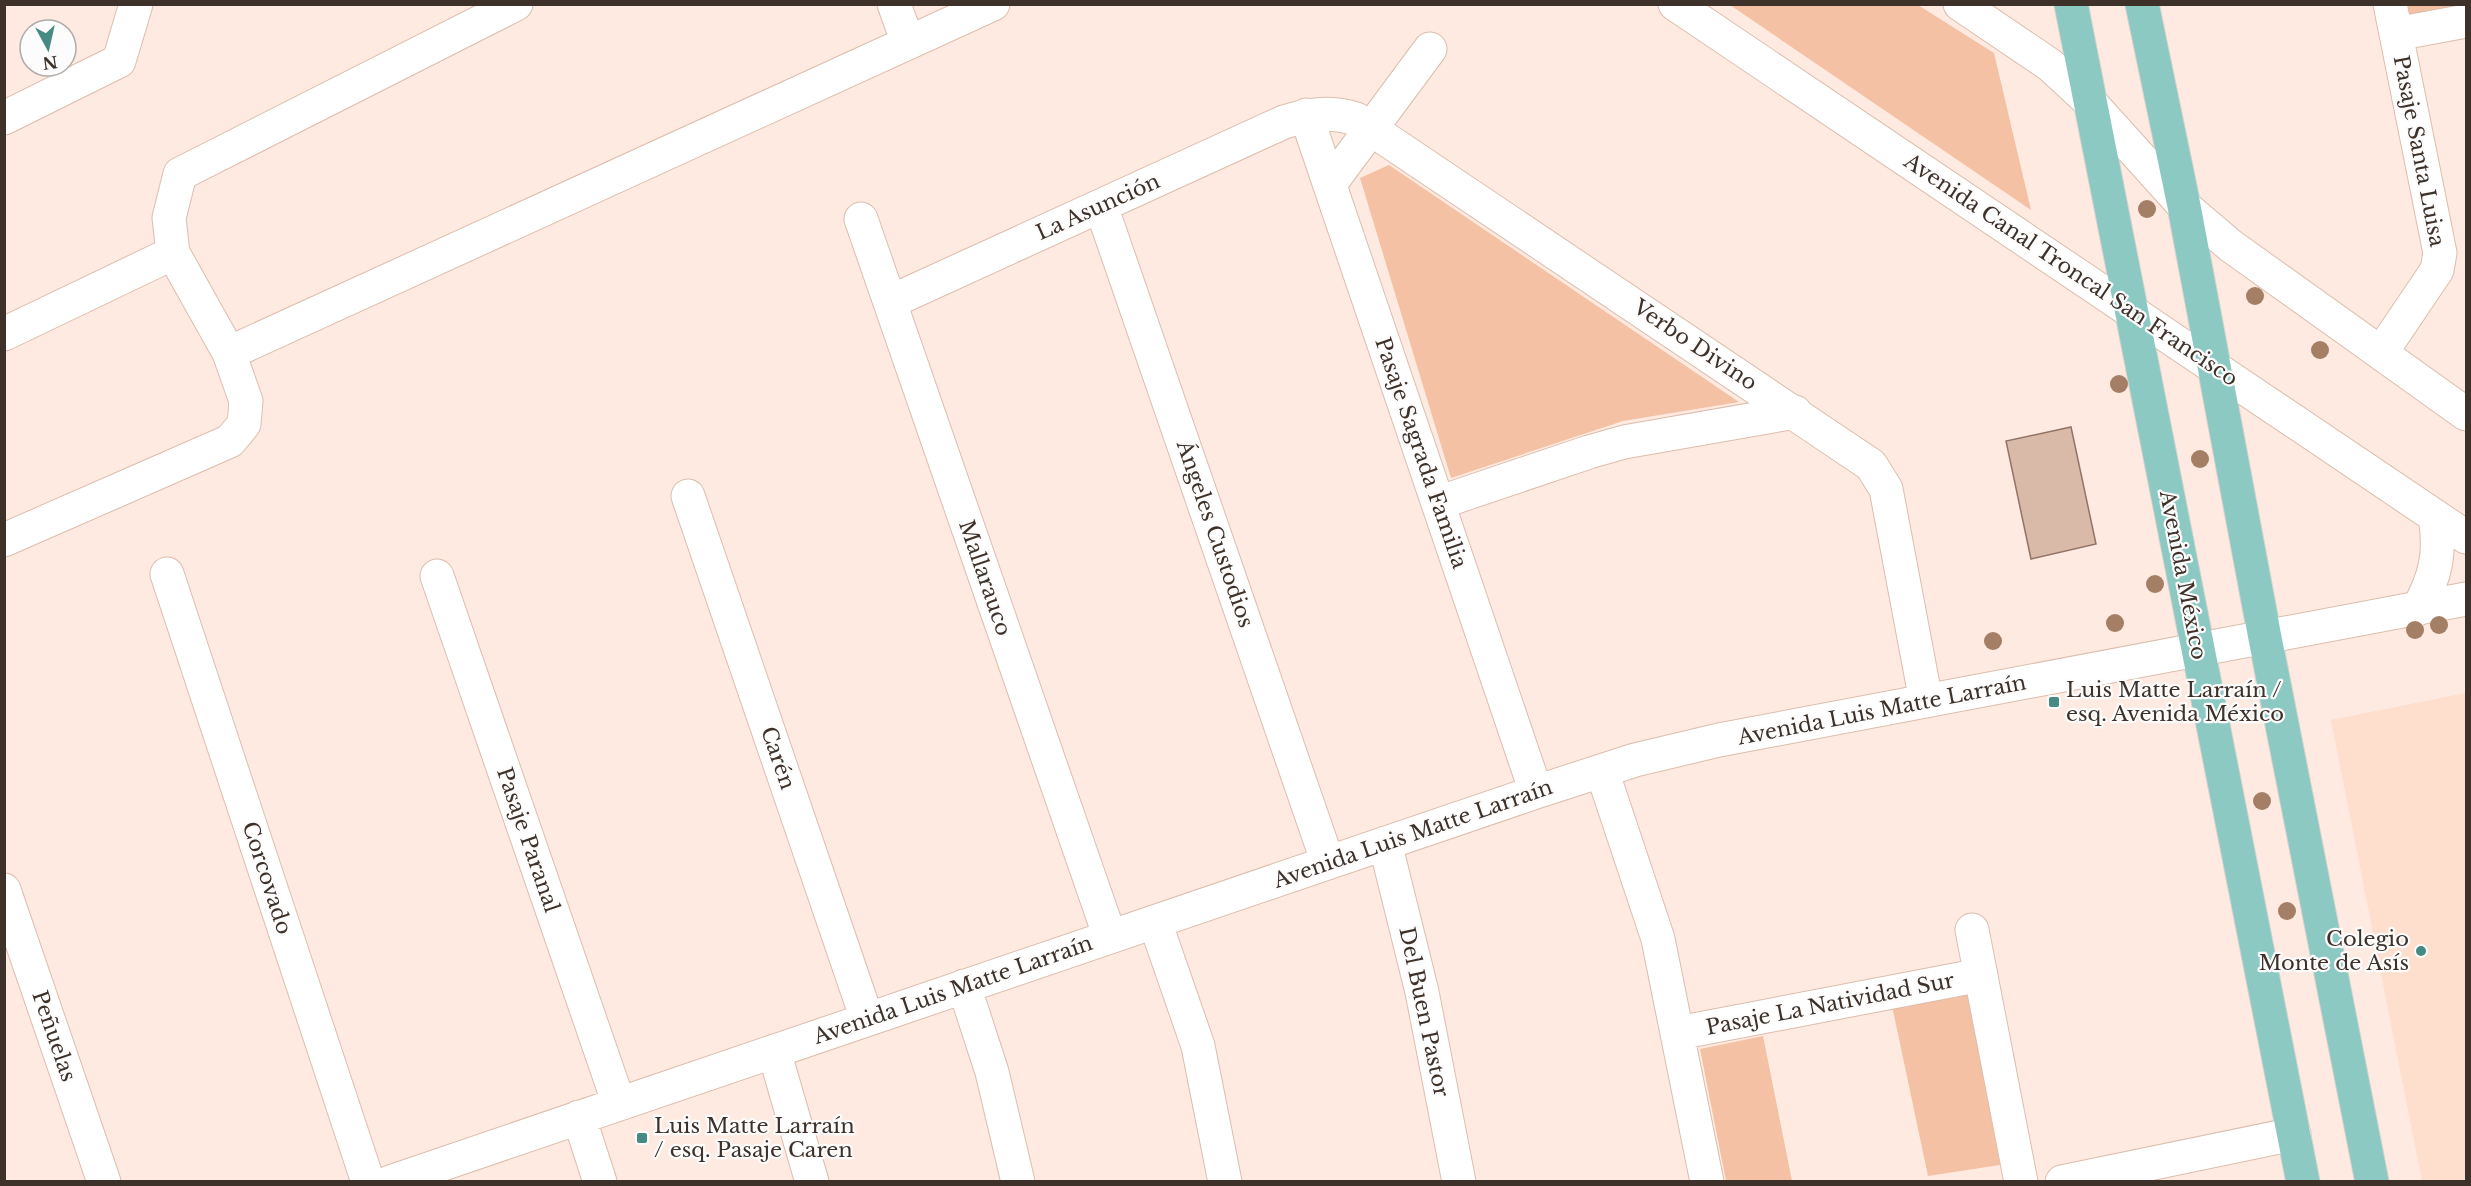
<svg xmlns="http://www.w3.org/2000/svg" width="2471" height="1186" font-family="'Libre Baskerville',serif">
<rect width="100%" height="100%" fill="#feeae0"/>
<!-- built -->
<path fill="#fedecd" d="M2466,693v488h-44l-91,-461z"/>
<!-- green -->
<path fill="#f5c1a4" d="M2466,4v3l-56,8 -8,-10z
M1730,5h188l76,48 37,157z
M1389,165l350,237 -116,19 -172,57 -91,-300z
M1966,984l34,181 -72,11 -37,-175z
M1763,1036l29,145h-66l-26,-132z"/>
<!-- building -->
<path fill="#d9baa9" stroke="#917465" stroke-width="1.5" d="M2071,427l25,117 -65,15 -25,-118z"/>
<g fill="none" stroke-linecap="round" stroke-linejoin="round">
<!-- minor casing -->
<g stroke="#dcbdac" stroke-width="35">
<path id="minor" d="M894,4l14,39
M1675,4l791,533
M1960,4l90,61 40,37 94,104 47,40 235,168
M2396,34l70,-13
M1306,115l230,677
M4,118l115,-57 17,-57
M1330,184l100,-135
M1101,206l227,657
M861,219l249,718
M890,302l394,-180c26,-8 46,-11 72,-3l515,346 15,24 40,212
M4,334l169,-81
M229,353l764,-349
M2381,353l56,-83 3,-17 -50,-249
M688,496l179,523
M1438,503l151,-51 35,-10 171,-30
M4,540l226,-99 14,-17 2,-23 -17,-48 -56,-100 -4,-35 11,-44 336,-170
M167,574l201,608
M437,576l182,528
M2418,609c18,-33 23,-56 17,-93
M1602,771l56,168 49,243
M1385,843l37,149 37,190
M4,890l100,292
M1155,922l43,124 27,136
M1972,930l49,252
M964,986l28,86 26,110
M1678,1033l303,-58
M774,1051l38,131
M579,1117l21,65
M390,1182l1146,-390 99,-32 84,-20 747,-141
M2062,1182l232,-48"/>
</g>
<!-- major casing -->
<g stroke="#d4d2d0" stroke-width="35">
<path id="major" d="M2071,4l232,1178
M2142,4l42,202 81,432 107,544"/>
</g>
<!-- minor -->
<use href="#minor" stroke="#fff" stroke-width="33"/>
<!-- major -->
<use href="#major" stroke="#8cc9c3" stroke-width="33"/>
</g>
<!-- trees -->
<g fill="#a47e65">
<circle cx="2147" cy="209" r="9"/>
<circle cx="2255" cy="296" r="9"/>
<circle cx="2320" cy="350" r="9"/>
<circle cx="2119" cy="384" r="9"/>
<circle cx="2200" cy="459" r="9"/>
<circle cx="2155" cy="584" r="9"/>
<circle cx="2115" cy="623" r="9"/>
<circle cx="2439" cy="625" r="9"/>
<circle cx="2415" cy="630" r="9"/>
<circle cx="1993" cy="641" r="9"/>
<circle cx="2262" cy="801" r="9"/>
<circle cx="2287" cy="911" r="9"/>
</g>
<!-- markers -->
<g fill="#458b84" stroke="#fcfcfc" stroke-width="2">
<rect x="2048" y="696" width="12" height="12" rx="3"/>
<circle cx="2421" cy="951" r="6"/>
<rect x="636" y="1132" width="12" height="12" rx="3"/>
</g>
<g text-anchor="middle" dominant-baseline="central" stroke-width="4.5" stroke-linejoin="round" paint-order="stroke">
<!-- street labels -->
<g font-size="21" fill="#3d312a" stroke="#fcfcfc">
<text transform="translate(2419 151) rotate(79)">Pasaje Santa Luisa</text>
<text transform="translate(1098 207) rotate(-24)">La Asunción</text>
<text transform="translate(2071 270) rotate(34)">Avenida Canal Troncal San Francisco</text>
<text transform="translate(1695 345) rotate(34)">Verbo Divino</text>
<text transform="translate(1421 453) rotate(71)">Pasaje Sagrada Familia</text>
<text transform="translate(1215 534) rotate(71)">Ángeles Custodios</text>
<text transform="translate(2183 575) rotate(79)">Avenida México</text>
<text transform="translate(985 578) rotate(71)">Mallarauco</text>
<text transform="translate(1882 710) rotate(-11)">Avenida Luis Matte Larraín</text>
<text transform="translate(778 758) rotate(71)">Carén</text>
<text transform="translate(1413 834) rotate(-19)">Avenida Luis Matte Larraín</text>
<text transform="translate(528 840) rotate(71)">Pasaje Paranal</text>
<text transform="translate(267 878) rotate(72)">Corcovado</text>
<text transform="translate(953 990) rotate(-19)">Avenida Luis Matte Larraín</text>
<text transform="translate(1830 1004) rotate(-11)">Pasaje La Natividad Sur</text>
<text transform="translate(1424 1012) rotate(78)">Del Buen Pastor</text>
<text transform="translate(54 1036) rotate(71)">Peñuelas</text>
</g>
<!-- poi labels -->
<g font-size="21" fill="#3d312a" stroke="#fcfcfc" text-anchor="start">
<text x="2066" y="690">Luis Matte Larraín /<tspan x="2066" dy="24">esq. Avenida México</tspan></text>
<text x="2409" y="939" text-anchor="end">Colegio<tspan x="2409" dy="24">Monte de Asís</tspan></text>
<text x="654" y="1126">Luis Matte Larraín<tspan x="654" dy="24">/ esq. Pasaje Caren</tspan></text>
</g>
</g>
<!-- border -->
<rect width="2471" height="1186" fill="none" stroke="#3d312a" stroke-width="12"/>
<!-- north arrow -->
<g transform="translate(48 48) rotate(172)"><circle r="28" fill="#fcfcfc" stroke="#b0aba8" stroke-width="1.5"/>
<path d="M0-4.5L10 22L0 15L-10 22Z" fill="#458b84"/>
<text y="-9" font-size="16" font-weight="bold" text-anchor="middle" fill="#3d312a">N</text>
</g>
</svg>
